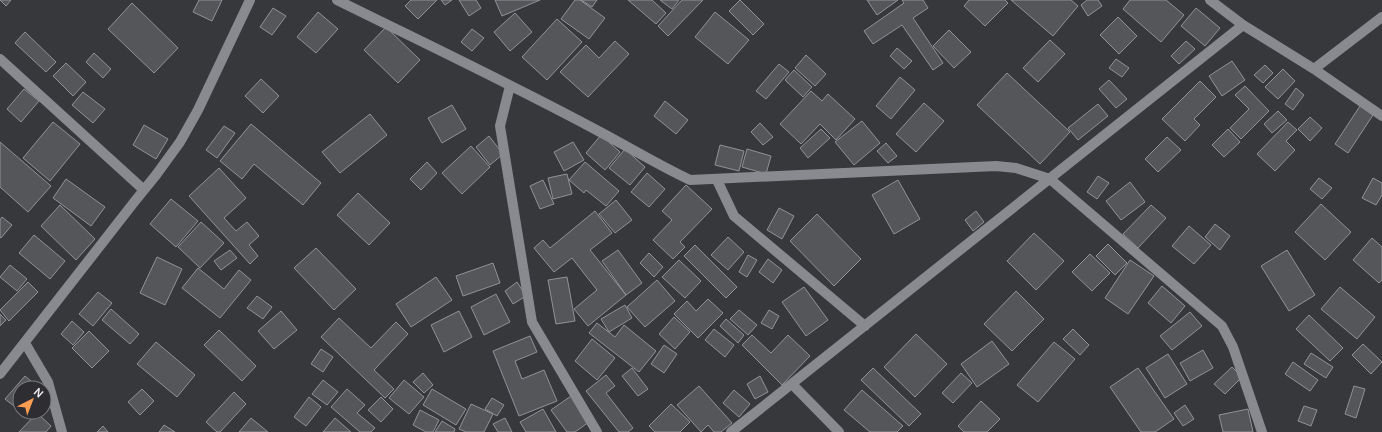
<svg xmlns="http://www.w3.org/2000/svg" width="1382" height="432" font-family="Manrope,sans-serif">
<rect width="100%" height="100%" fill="#37383c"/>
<!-- building -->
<path fill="#55565a" stroke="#919297" d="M0,0h11l-5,6z
M199,0h23l-10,21 -19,-9z
M411,0h26l-19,19 -13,-13z
M441,0h11l-7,5z
M459,0h17l5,8 -12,8z
M495,0h45l-38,16z
M575,0h5l25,18 -16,21 -28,-20z
M581,0h16l-5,7z
M628,0h24l14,13 -10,11z
M660,0h19l-7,9z
M682,0h21l-35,36 -10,-10z
M740,0l24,24 -11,11 -24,-24z
M867,0h31l-21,15z
M902,0h21l5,8 -15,10 30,45 -10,7 -31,-45 -29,19 -9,-13 40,-28z
M969,0h36l3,3 -23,23 -21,-20z
M1011,0h60l7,6 -25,30z
M1087,0h11l4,6 -14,10 -7,-11z
M1130,0h36l18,15 -23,27 -38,-33z
M132,3l46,45 -24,25 -46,-44z
M273,8l13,8 -14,19 -12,-8z
M1196,8l24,20 -15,18 -24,-20z
M318,12l20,17 -22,24 -19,-16z
M715,12l34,28 -21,24 -33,-27z
M515,13l17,19 -22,19 -16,-19z
M1118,17l19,19 -18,18 -19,-19z
M557,19l25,23 -35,38 -25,-23z
M386,27l34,33 -22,23 -34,-33z
M472,29l12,9 -12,13 -11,-9z
M949,30l22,22 -17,16 -21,-22z
M25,32l31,30 -10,10 -31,-29z
M1050,40l15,14 -27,28 -15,-14z
M615,41l14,13 -41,43 -28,-25 26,-27 13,13z
M1186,41l9,8 -16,15 -8,-8z
M897,48l15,13 -8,8 -14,-13z
M94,53l17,16 -8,9 -17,-16z
M806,55l20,19 -11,12 -20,-18z
M1116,59l13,9 -7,9 -13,-9z
M1232,61l13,19 -23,16 -13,-20z
M66,63l20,19 -13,14 -20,-20z
M779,64l10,8 -23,27 -10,-8z
M1265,65l8,8 -10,10 -9,-8z
M1283,69l12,12 -17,18 -13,-12z
M794,70l18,17 -9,10 -18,-17z
M1007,73l63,59 -30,32 -63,-59z
M900,77l15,13 -24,29 -15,-13z
M261,79l18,17 -16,17 -18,-17z
M1109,80l18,19 -11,9 -17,-19z
M1200,81l16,16 -22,22 6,6 -15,16 -23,-22z
M1245,86l24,25 -28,28 -11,-11 19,-19 -14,-14z
M1296,88l8,7 -11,15 -8,-6z
M24,89l15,12 -18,21 -14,-13z
M811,91l11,10 6,-7 27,25 -19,21 -16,-16 -19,20 -21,-20z
M83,92l22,17 -12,14 -21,-18z
M665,101l23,19 -12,14 -22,-18z
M924,103l20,18 -28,31 -20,-18z
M1098,104l10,12 -30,24 -10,-12z
M452,105l14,24 -24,14 -14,-25z
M1360,106l13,9 -25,38 -13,-9z
M1278,111l9,9 -15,13 -8,-9z
M370,114l17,21 -47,38 -18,-21z
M1310,117l12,11 -12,13 -12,-12z
M862,121l18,22 -26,22 -19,-23z
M53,122l27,22 -30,37 -27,-23z
M1288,122l9,8 -11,11 9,9 -20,21 -18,-17z
M760,123l13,14 -10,8 -12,-13z
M251,124l70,59 -18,22 -49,-41 -12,15 -22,-18z
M144,125l24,14 -12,20 -23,-14z
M224,126l11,7 -18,25 -11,-8z
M821,129l9,9 -22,20 -8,-10z
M1228,129l12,13 -16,15 -12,-12z
M601,135l19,17 -15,18 -19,-17z
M489,136l14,18 -13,11 -14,-18z
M1167,137l14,13 -23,22 -13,-13z
M0,142l51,44 -23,26 -28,-25z
M573,142l11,18 -20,11 -10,-19z
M886,143l11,13 -9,7 -11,-12z
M720,145l24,6 -5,20 -24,-6z
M471,146l19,21 -28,27 -20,-21z
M625,149l20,18 -15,18 -21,-17z
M747,149l24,7 -5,18 -24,-7z
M427,162l10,11 -16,17 -11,-11z
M585,162l34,29 -13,15 -20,-16 -2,3 -15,-13z
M219,168l27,30 -22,20 12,13 11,-9 12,14 -10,9 9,11 -8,8 -61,-68z
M647,173l18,16 -16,18 -18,-15z
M567,174l5,20 -19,5 -5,-21z
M1098,176l11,7 -12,16 -10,-7z
M1319,178l13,10 -10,11 -12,-10z
M1373,178l9,5v12l-6,10 -14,-7z
M66,179l39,28 -14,19 -38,-28z
M543,180l11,24 -14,5 -10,-23z
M898,180l22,39 -26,15 -22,-39z
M1130,182l15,20 -24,18 -15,-19z
M686,185l26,24 -32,33 5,5 -12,12 -20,-19 19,-20 -10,-9z
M358,193l32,30 -21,22 -32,-30z
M171,199l27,22 -22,26 -26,-23z
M616,200l16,20 -17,13 -16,-19z
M1321,204l30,28 -26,28 -30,-28z
M60,205l35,34 -19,21 -35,-34z
M1151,205l15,13 -28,30 -15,-14z
M779,208l15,8 -12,23 -15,-9z
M595,211l17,22 -22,17 36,45 -38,31 -14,-17 23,-19 -25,-32 -18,14 -20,-24 9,-8 7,8z
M976,211l8,11 -11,9 -8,-11z
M817,214l44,45 -27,27 -44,-45z
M2,217l10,8 -11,13 -1,-1v-17z
M201,222l23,21 -24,25 -22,-21z
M1215,224l15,12 -10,14 -15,-13z
M1189,226l22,19 -17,19 -22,-18z
M1034,233l30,28 -28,29 -29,-29z
M34,235l31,26 -15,18 -31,-26z
M728,237l16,15 -16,18 -17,-15z
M1372,238l10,9v33l-3,3 -26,-23z
M1108,244l19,19 -12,12 -19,-19z
M695,245l42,42 -11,11 -42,-42z
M316,248l40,41 -22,21 -40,-42z
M230,250l7,8 -16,12 -7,-9z
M618,250l24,33 -16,12 -24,-34z
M1287,250l28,45 -26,16 -28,-45z
M649,253l14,14 -9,10 -14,-14z
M1090,254l20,19 -18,18 -20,-19z
M748,255l9,5 -10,17 -8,-5z
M157,257l25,12 -17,36 -25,-12z
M768,259l14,11 -9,13 -14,-11z
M679,260l22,21 -16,17 -23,-21z
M1130,260l24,16 -26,38 -23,-16z
M493,263l7,20 -37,13 -7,-20z
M10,265l17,14 -10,12 -17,-14z
M198,268l26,21 15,-19 12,10 -31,38 -38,-30z
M436,277l16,23 -41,27 -15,-23z
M567,277l8,44 -19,3 -8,-44z
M657,280l18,21 -30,26 -18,-20z
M28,282l10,10 -29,29 -9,-11z
M517,282l9,14 -13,8 -8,-13z
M1162,286l23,20 -14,17 -23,-20z
M804,287l24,33 -22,16 -24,-34z
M1340,287l35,30 -18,22 -36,-30z
M1016,291l28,28 -32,32 -28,-27z
M98,292l14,11 -19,23 -14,-12z
M496,294l14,28 -26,13 -13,-28z
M257,296l15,11 -9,12 -16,-11z
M708,299l15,14 -25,25 -24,-24 13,-13 9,10z
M625,305l7,13 -23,14 -8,-13z
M111,309l28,25 -9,10 -28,-24z
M739,310l18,15 -9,10 -18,-16z
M769,310l10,6 -7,13 -11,-6z
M281,311l16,19 -23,19 -16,-18z
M459,311l13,26 -28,15 -13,-27z
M1190,312l12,14 -30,24 -12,-14z
M0,314l6,6 -6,6z
M1309,315l34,33 -13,13 -34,-32z
M674,317l16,15 -15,17 -16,-15z
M339,318l32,30 25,-26 12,12 -34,36 20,19 -9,9 -64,-61z
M726,319l18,16 -6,8 -18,-17z
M72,321l12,11 -11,13 -12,-11z
M597,323l18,14 9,-12 32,26 -17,21 -50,-39z
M714,329l20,16 -9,12 -20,-17z
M1073,329l16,16 -9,10 -17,-16z
M219,330l37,36 -14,15 -38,-36z
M89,331l20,20 -17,17 -20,-20z
M916,334l31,30 -32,33 -31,-30z
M752,335l19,18 17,-18 22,21 -28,29 -40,-40z
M530,336l7,16 -22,9 7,18 22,-9 13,31 -38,15 -26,-65z
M592,339l23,19 -18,22 -22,-19z
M992,341l17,23 -32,23 -16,-23z
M156,342l39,33 -18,22 -40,-33z
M1054,342l21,17 -37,43 -21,-17z
M1363,344l19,18 -11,12 -19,-19z
M664,345l13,9 -13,19 -13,-9z
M321,349l12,8 -10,15 -12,-8z
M1203,350l10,18 -23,13 -10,-18z
M1311,353l22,14 -7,11 -22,-14z
M1168,354l19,30 -22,14 -19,-30z
M1293,362l25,18 -8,11 -25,-17z
M1232,367l10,10 -17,17 -11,-10z
M632,368l16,21 -10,7 -16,-20z
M873,368l48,46 -12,12 -48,-46z
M1138,368l36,51 -19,13h-14l-31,-45z
M423,373l10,12 -9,8 -11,-11z
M961,373l11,10 -19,20 -11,-10z
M606,375l9,11 -9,7 27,35 -5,4h-9l-33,-41z
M25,376l13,11 -18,1v21l-1,1 -14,-11z
M760,376l8,16 -13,7 -8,-15z
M323,380l15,12 -11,13 -15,-11z
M404,380l20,17 -15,17 -20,-16z
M699,386l33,37 -11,9h-7l-6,-7 -7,7 -24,-27z
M1354,386l11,3 -9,29 -11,-4z
M142,389l12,12 -14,14 -12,-13z
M347,389l18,16 -8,8 18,15 -4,4h-11l-29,-25z
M432,389l34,20 -10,16 -33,-20z
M734,390l16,14 -11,13 -16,-14z
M862,390l41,36 -6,6h-27l-26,-22z
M234,392l12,12 -26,28h-3l-11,-10z
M571,396l18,26 -14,10h-8l-16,-22z
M309,397l12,10 -15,19 -12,-9z
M381,397l12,12 -12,13 -13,-12z
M492,398l12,7 -7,11 -12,-7z
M981,401l19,18 -13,13h-23l-6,-6z
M471,404l22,10 -9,18h-18l-7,-3z
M671,404l19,18 -10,10h-25l-6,-6z
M1185,405l9,14 -11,7 -9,-13z
M1304,406l13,4 -6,16 -13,-5z
M543,409l13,23h-30l-6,-10z
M1248,409l5,23h-30l-4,-17z
M420,410l19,10 -6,12h-7l-13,-7z
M37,413l14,13 -5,6h-27z
M251,418l17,14h-29z
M335,418l16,14h-28z
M505,418l7,14h-14l-5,-8z
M442,421l13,8 -1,3h-19z
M164,425l11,7h-16z
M103,426l5,6h-11z"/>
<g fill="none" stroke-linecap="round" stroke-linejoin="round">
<!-- minor -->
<path stroke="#898a8f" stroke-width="10" d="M337,0c89,44 178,86 265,133 30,16 58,33 88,47l306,-14 20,2 34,11 172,147 11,21 29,85
M1210,0l33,25 71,44 68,47
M0,59l144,131
M1314,69l68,-52
M510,86l-10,40 32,196 65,110
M717,180l17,36 131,110
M25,343l23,39 14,50
M0,374l135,-173 21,-26 24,-33 18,-32 52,-110
M792,384l47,48
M731,432l512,-407"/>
</g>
<!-- north arrow -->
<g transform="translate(32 400) rotate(42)"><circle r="19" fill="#2d2d32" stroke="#7b7b7f"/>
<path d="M0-3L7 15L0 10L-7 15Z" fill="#fc9d52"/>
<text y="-6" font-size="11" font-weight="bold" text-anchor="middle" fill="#eff0f3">N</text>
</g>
</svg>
